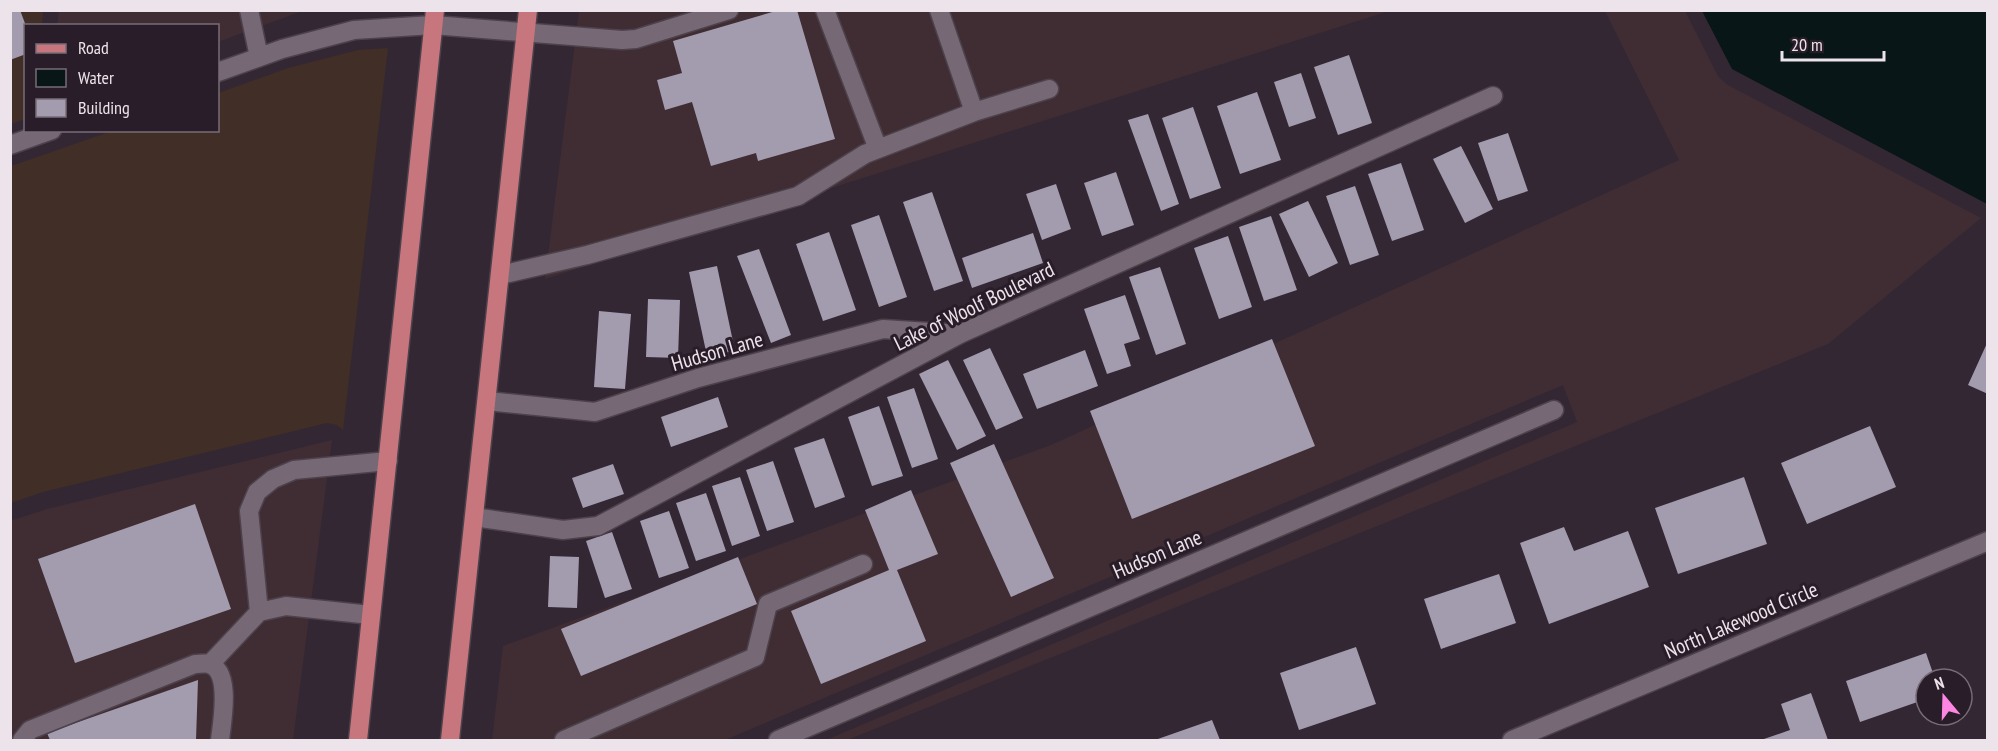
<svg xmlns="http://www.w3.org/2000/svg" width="1998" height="751" font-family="'PT Sans Narrow',sans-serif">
<rect width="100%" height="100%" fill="#332733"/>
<!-- commercial -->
<path fill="#402d33" d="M59,11h243l-84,31v-16h-161z
M579,11h810l-844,268z
M1605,11h80l33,65 8,8 255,134 -153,126 -981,396h-21l751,-318 -14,-37 -838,355h-233l11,-94 548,-201 628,-285z
M332,440l-39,300h-282l-1,-219 37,-12z"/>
<!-- industrial -->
<path fill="#402e27" d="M10,11h33l-1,14 -16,1 -1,93 -14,5z
M388,48l-45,382 -6,-5 -10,-2 -284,69 -32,11v-337l101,-35 106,-1v-37l70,-25 70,-18z"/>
<!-- water -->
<path fill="#091617" d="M1702,11h285v193l-255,-135z"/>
<!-- building -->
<path fill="#a39caf" d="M10,10h10l6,16v28l-16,6z
M779,10h18l38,129 -77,22 -2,-8 -45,13 -19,-64 -27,8 -8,-30 25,-7 -9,-32z
M1349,55l23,68 -34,12 -24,-68z
M1301,73l15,45 -27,9 -15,-45z
M1257,92l24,68 -41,14 -23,-68z
M1193,107l28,81 -31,11 -28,-81z
M1148,114l31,90 -18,7 -33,-91z
M1508,133l20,58 -30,10 -20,-58z
M1461,146l32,63 -28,14 -32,-64z
M1401,163l23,67 -32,11 -24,-67z
M1116,172l18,53 -32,11 -18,-53z
M1056,184l15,45 -29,11 -16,-46z
M1355,186l24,69 -29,10 -24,-69z
M932,192l31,89 -29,10 -31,-89z
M1308,201l30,62 -29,14 -30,-63z
M879,215l28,82 -28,10 -28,-82z
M1271,216l26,74 -33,11 -25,-74z
M829,232l27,78 -33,11 -27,-77z
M1033,233l10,30 -71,25 -10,-30z
M1228,236l24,71 -33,12 -25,-71z
M759,249l32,86 -20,8 -34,-87z
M717,266l18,85 -28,5 -18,-84z
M1160,267l26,77 -30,11 -27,-78z
M1125,295l15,44 -16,5 7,22 -24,8 -23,-65z
M648,299l32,1 -2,58 -32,-1z
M599,311l32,3 -6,75 -31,-2z
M1272,339l43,107 -183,73 -42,-108z
M1988,341v53l-20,-9z
M990,348l33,70 -27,12 -33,-70z
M1085,350l13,36 -61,23 -14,-35z
M948,360l38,76 -29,14 -38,-76z
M914,388l24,71 -26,9 -25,-71z
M718,397l10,30 -57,20 -10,-30z
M879,406l24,70 -31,10 -24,-69z
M1870,426l26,61 -89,37 -26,-61z
M824,438l21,59 -30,11 -21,-60z
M994,444l60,134 -43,19 -61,-134z
M773,461l21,61 -27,9 -21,-61z
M613,464l11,30 -41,14 -11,-30z
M740,477l20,59 -28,10 -20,-60z
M1744,477l23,67 -89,30 -23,-66z
M911,490l27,64 -41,16 29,71 -105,43 -30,-73 98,-41 -24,-60z
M706,493l20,58 -30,10 -20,-58z
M195,504l36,105 -156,54 -37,-104z
M669,511l20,57 -30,10 -19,-57z
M1564,527l10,24 54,-20 21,56 -100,37 -29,-81z
M612,532l20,57 -27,9 -19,-57z
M550,556l29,1 -2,51 -29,-1z
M738,557l19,47 -176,72 -20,-47z
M1499,574l17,49 -75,26 -17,-50z
M1356,647l20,57 -77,26 -19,-57z
M1926,653l9,26h-9v20l-66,23 -14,-41z
M198,680l-2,60h-146l-3,-7z
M1811,693l17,47h-67l29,-10 -9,-26z
M1212,720l8,20h-65z"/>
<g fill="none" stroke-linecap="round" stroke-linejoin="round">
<!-- minor casing -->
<g stroke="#4d424c" stroke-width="21">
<path id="minor" d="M249,10l10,47
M825,10l53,139
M218,72l64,-23 72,-19 79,-5 189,15 14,-1 93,-29
M974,112l75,-23
M10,145l42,-15
M500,275l87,-20 211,-59 67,-42 109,-42 -35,-102
M487,401l108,11 103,-34 185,-49 77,5
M474,517l89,13 35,-4 362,-192 533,-238
M259,612l-10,-101 8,-19 16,-13 21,-9 94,-9
M210,664l49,-52 27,-6 85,9
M22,740l8,-10 165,-66c4,0 10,-1 14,0 23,7 13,58 11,76
M564,740l191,-83 13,-53 95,-40
M778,740l776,-330
M1512,740l476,-199"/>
</g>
<!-- major casing -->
<g stroke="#4d424c" stroke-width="21">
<path id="major" d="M358,740l77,-730
M450,740l78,-730"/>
</g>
<!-- minor -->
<use href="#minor" stroke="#776876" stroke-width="18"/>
<!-- major -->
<use href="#major" stroke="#c7767d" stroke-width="18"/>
</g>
<g text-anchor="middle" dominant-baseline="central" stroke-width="6" stroke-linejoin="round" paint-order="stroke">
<!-- street labels -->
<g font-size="21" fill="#ece3eb" stroke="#291d29">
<text transform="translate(974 306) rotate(-26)">Lake of Woolf Boulevard</text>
<text transform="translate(717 351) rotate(-16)">Hudson Lane</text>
<text transform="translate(1157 554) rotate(-23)">Hudson Lane</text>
<text transform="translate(1741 620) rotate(-23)">North Lakewood Circle</text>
</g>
</g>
<!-- border -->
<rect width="1998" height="751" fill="none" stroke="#ece3eb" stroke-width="24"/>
<!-- legend -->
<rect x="24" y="24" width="195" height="108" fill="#291d29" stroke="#776c77" stroke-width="1.5"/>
<rect x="36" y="44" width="30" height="9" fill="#c7767d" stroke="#776c77" stroke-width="1.5"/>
<text x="78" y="54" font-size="18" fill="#ece3eb">Road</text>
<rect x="36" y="69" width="30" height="18" fill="#091617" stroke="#776c77" stroke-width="1.5"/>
<text x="78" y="84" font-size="18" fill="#ece3eb">Water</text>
<rect x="36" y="99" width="30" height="18" fill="#a39caf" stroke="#776c77" stroke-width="1.5"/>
<text x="78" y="114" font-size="18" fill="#ece3eb">Building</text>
<!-- north arrow -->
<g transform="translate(1944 697) rotate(341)"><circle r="28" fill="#291d29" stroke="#776c77" stroke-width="1.5"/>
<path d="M0-4.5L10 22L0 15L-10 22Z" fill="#fd86e2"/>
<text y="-9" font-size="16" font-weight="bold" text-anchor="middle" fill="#ece3eb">N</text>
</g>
<!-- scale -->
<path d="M1782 51v9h102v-9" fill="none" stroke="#ece3eb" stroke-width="3"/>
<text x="1791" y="51" font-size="18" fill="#ece3eb" stroke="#291d29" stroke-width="4.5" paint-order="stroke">20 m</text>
</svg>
